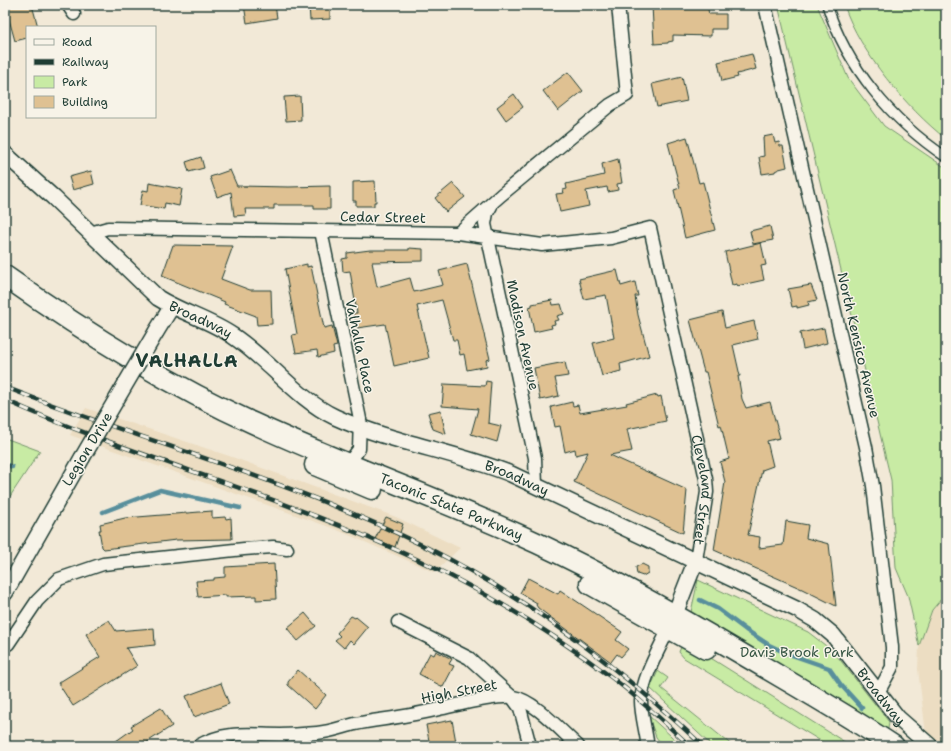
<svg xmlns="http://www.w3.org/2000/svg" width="951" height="751" font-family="'Shantell Sans',sans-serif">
<rect width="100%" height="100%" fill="#f2e9d7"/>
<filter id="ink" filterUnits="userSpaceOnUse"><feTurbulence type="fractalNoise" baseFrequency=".025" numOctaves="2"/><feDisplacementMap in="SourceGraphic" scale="8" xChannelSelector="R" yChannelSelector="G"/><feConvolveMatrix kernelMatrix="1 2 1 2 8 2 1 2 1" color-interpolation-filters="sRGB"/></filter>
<g filter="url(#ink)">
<!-- built -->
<path fill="#ecddc2" d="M86,408l146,49 164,60 64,31 -26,24 -99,-43 -265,-94z
M942,598l4,1v147h-3l-17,-12 -8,-65 1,-23 13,-36z"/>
<!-- green -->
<path fill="#c8eba4" stroke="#74946c" d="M778,5h39l31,73 36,48 62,42v431l-4,-1 -10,12 -13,36 -11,-50 -12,-28 -5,-88z
M844,5h102v134c-39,-31 -86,-86 -102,-134z
M5,438l35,13 -35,53z
M698,580l110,52 26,20 55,70 -2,14 -196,-124z
M690,645l161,101h-22l-145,-88 -5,-6 2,-5z
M658,671l10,7 -7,10 72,58h-21l-62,-58z
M648,715l34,31h-19l-7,-9z"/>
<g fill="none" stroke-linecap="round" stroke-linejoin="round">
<!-- stream -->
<path stroke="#598f9c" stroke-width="4.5" d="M5,464l7,3
M103,512l57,-22 80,18
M700,600l18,9 28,21 23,15 17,8 43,15 12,17 21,23"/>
</g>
<!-- building -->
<path fill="#dfc192" stroke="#1f3d34" d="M5,5h27l6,22h-11v11l-12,3z
M244,5h31l2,13 -30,5z
M309,5h21v14l-20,1z
M652,5h55l2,9h17v15h-15v7l-38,-1v6l-5,1v1l-14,1z
M752,54l4,15 -19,5 1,3 -16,4 -4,-19z
M568,72l15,19 -25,20 -15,-20z
M682,77l5,24 -30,6 -5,-23z
M514,94l9,13 -17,13 -9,-13z
M300,96l1,24 -15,1 -2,-24z
M773,135l2,8 4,-1 1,4h3l4,21 -8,2 -4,2v1l-13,2 -3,-17 5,-1 -1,-19z
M687,137l12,46 4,-1 12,48 -30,8 -11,-48 6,-2 -12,-45z
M201,157l3,11 -15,4 -3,-10z
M618,159l4,24 -5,1 1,6 -10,2 -1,-5 -21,4 3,15 -29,6 -4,-18 8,-1 -1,-3 4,-1 -1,-5 38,-9 -2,-11z
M230,170l7,16 52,1 41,-1v23h-16v-4h-40v4h-29l1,6 -12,1 -3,-24 -14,5 -7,-20z
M91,171l3,13 -21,6 -4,-13z
M375,181l1,21h-2v4h-18v-5h-3v-19z
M149,183l33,6 -3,17 -14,-3 -1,6 -24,-4 3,-15 5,1z
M453,183l12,14 -19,15 -11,-14z
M770,226l3,14 -20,4 -3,-13z
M761,243l5,22 -5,1 3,14 -27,6v-2l-5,1 -7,-33z
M173,245l60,1 -12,33 29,11h21l1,34 -15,1 -1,-9 -32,-12 1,-2 -63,-26z
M409,248l14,1v12l-51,1 5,25 33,-9 4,14 29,-7 -4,-14 28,-7 23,95 -4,1 1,6 -20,4 -3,-16 -4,1 -3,-15h-4l-11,-40 -25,6 12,52 -35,8 -9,-42 -28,4 -4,-15h4l-7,-42 -7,1 -1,-13 5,-1v-5l23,-3h39z
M307,264v3l4,-1 13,62 8,-2 5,20 -4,1 1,6 -16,4 -1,-7 -21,3 -4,-18 5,-1 -12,-65z
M617,270l4,16 14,-4 3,14h-3l3,19 11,41 -29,8 1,7 -19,5 -9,-33 21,-5 -8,-43 -22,4 -5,-20z
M811,285l6,15 -9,2 1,3 -12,3v-2l-5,1 -4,-18z
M552,300l1,5 8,-1 3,10 -7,2 2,4 -5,1 1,3 -4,1 1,3 -18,4 -5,-25 3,-1v-2z
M722,312l3,16 29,-7 4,18 -25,6 7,31h-2l4,23 4,9 24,-6 10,36 -13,3 6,25 -11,4 -14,65 12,2 -1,11 24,-3 3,-24 22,4 -2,13 23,6 7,62 -34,-17 -88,-39 11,-68 -5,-20 9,-3 -8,-34 -2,1 -13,-54h-2l-14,-52z
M824,328l3,15 -24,6 -3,-16z
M565,362l3,14 -13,2 4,18 -19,4 -6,-32z
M486,381l5,1 -3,41 13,3 -4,16 -26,-8 7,-25 -36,-3 2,-22 41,2z
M657,395l1,2 3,-1 5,25 -39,8 5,22 -22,4 77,35 -4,43 -109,-51 14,-30 -12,3 -1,-6 -10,3 -5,-26 -5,1 -4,-20 21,-5 1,4 5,-1 2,8 47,-8 -1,-2z
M441,410l1,7 4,17 -13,-5 -5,-16z
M212,511v7l13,-1 1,2 5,-1 1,21 -56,1 -72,9 -2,-2 -3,-17h2l-1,-6 25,-6z
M386,517l17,7 -8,23 -20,-8z
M274,564l2,35 -20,1v-4l-30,1v-2l-28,2 -2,-16 18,-1v-2l11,-1v-10z
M642,564l6,3v6l-5,3 -6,-2 -1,-7z
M528,578l30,16 2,-4 43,29 19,13 -6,8 12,9 -7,8 -4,-3 -6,8 -73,-54 -2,-3 1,-2 -17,-10z
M305,613l11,13 -18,15 -11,-13z
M351,616l4,2 1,-1 12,10 -14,17 -4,-4 -6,8 -9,-8 5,-4 -3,-3z
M109,620l7,11 38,-3 1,17 -29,3 11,18 -64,40 -15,-23 42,-26 -14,-23z
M436,651l16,8 -3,5 5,2 -11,21 -24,-13 11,-21 4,2z
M298,670l28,25 -11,14 -27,-24v-3z
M221,683l8,21 -35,13 -8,-21z
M161,708l11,18 -31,20h-32l24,-17 -2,-3z
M452,720l4,22 -26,4 -4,-21z"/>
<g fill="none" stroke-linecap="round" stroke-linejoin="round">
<!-- pedestrian casing -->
<g stroke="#1f3d34" stroke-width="12">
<path id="pedestrian" d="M827,5c20,63 65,116 119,152"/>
</g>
<!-- minor casing -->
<g stroke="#1f3d34" stroke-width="15">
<g id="minor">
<path d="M68,5l6,9"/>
<path d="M765,5l101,442 7,39 19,161v20l-14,26"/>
<path d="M491,206l-4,7 -2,11 50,234 1,28"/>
<path d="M321,231l39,188 -1,30 -11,15"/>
<path id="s1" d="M90,233l18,-5 350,5 84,12 69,-7 39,-10 56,251 1,13 -11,68"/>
<path d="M458,233l43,-38 109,-90 17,-10 -9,-90"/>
<path d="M398,622l71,36 43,39 8,11 10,38"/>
<path d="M5,645l3,-1 29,-43 22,-22 44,-15 141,-15 29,-2 14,2"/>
<path d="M198,746c28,-16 52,-11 82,-11 12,0 25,-1 37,-2 13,-1 26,-6 38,-9 28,-5 56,-8 84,-15 19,-4 55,-14 74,-12 21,3 49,35 65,49"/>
<path d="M646,746l1,-5c-2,-13 -6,-28 -6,-40 2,-25 18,-51 28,-73"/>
</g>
</g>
<!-- tertiary casing -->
<g stroke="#1f3d34" stroke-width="18">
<g id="tertiary">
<path id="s2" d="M5,154l49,44 104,100c24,15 52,22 75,38 36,24 64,63 102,81 57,26 119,34 176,57l285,135 19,11 18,15 65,83 32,28"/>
<path d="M156,332l16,-26"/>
<path d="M5,593l77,-135"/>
<path d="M671,624l25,-64"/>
</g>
</g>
<!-- trunk casing -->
<g stroke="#1f3d34" stroke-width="23">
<g id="trunk">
<path id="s3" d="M5,276c78,55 160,107 248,147 93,43 191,77 284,120 73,34 141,73 210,114 49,29 99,57 147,89"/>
<path d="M315,465l57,24"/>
<path d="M590,584l116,65"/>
</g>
</g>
<!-- pedestrian -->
<use href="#pedestrian" stroke="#f7f3e8" stroke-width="9"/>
<!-- minor -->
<use href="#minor" stroke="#f7f3e8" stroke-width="12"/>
<!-- tertiary -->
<use href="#tertiary" stroke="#f7f3e8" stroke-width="15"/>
<!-- trunk -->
<use href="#trunk" stroke="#f7f3e8" stroke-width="20"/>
<!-- rail casing -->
<g stroke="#1f3d34" stroke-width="4.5">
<path id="rail" d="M5,387c139,55 286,93 421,160 102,51 194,121 277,199
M5,400c123,55 255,89 378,144 81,35 158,80 228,133 28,21 53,45 79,69"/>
</g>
<!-- rail -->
<use href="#rail" stroke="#f7f3e8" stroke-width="3" stroke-dasharray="9" stroke-linecap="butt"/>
<!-- tertiary-bridge casing -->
<g stroke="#1f3d34" stroke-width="18" stroke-linecap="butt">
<path id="tertiary-bridge" d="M82,458l74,-126"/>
</g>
<!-- tertiary-bridge -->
<use href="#tertiary-bridge" stroke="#f7f3e8" stroke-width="15"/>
</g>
</g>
<g text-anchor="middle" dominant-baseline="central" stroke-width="3" stroke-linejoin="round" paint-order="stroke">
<!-- street labels -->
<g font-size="14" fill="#1f3d34" stroke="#f7f3e8">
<text transform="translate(383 217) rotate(1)">Cedar Street</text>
<text stroke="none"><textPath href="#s2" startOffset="258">Broadway</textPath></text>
<text transform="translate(523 335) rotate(78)">Madison Avenue</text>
<text transform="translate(859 345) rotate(77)">North Kensico Avenue</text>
<text transform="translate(360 346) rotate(78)">Valhalla Place</text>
<text transform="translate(87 449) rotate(-59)">Legion Drive</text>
<text stroke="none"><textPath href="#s2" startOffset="617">Broadway</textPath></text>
<text stroke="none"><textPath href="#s1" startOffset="831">Cleveland Street</textPath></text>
<text stroke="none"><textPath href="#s3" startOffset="504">Taconic State Parkway</textPath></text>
<text transform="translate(459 691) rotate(-11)">High Street</text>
<text stroke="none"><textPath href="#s2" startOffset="1049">Broadway</textPath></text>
</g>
<!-- park labels -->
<g font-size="14" fill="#385745" stroke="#f7f3e8">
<text x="797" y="652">Davis Brook Park</text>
</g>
<!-- district labels -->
<g font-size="18" font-weight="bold" letter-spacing="1" fill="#1f3d34" stroke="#f7f3e8">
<text x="187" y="361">VALHALLA</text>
</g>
</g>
<!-- margin -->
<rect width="951" height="751" fill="none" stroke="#f7f3e8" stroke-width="20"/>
<rect x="10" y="10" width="931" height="731" fill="none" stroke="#1f3d34" stroke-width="1.5" filter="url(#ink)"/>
<!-- legend -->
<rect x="26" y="26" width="130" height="92" fill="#f7f3e8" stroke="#a1aaa0"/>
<rect x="34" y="39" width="20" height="6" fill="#f7f3e8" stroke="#a1aaa0"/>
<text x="62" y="46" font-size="12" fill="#1f3d34">Road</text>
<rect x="34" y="59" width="20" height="6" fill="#1f3d34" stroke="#a1aaa0"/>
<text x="62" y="66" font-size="12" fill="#1f3d34">Railway</text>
<rect x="34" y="76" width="20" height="12" fill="#c8eba4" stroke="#a1aaa0"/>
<text x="62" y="86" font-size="12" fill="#1f3d34">Park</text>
<rect x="34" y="96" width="20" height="12" fill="#dfc192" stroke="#a1aaa0"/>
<text x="62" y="106" font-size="12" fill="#1f3d34">Building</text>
</svg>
